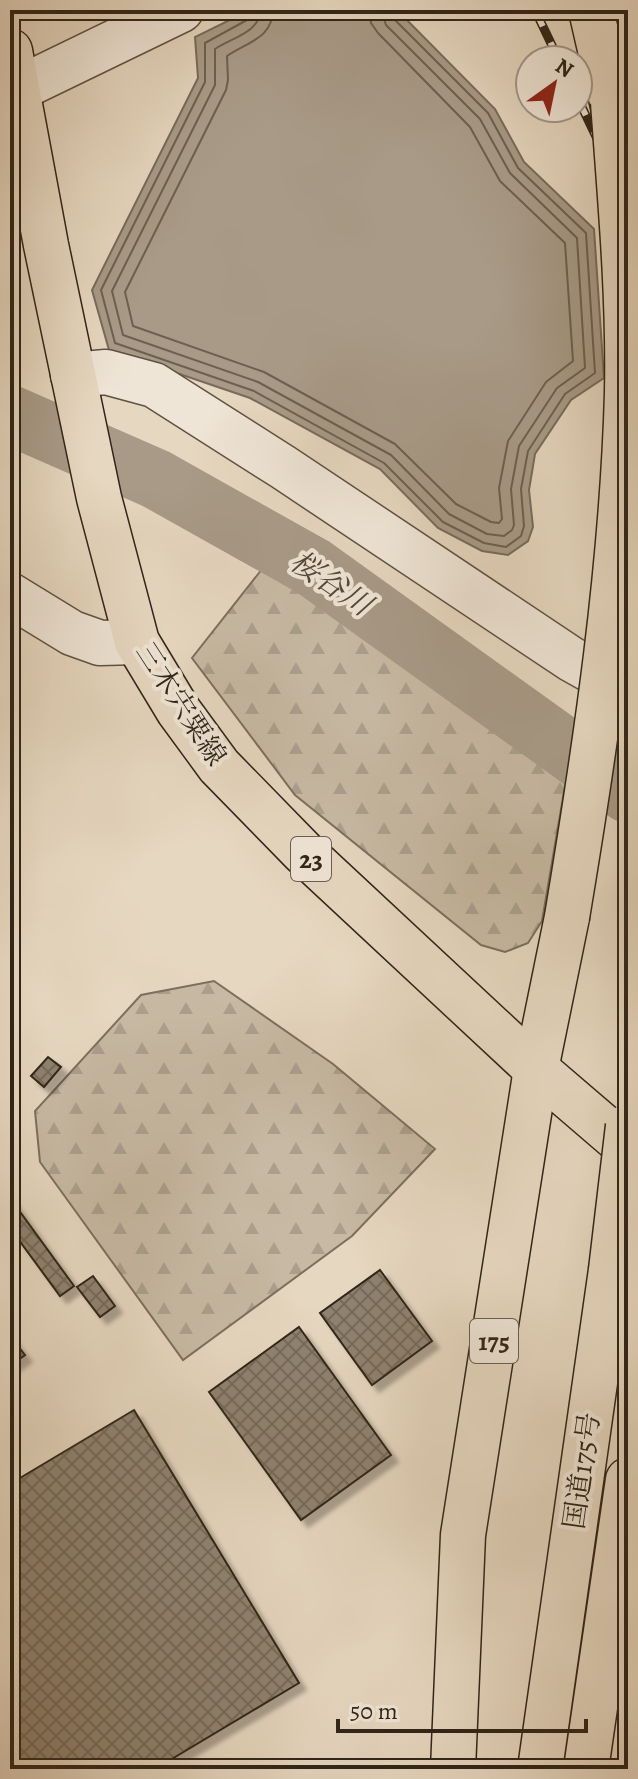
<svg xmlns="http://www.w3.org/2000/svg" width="638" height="1779" font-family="Alegreya,'Noto Serif JP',serif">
<defs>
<pattern id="forest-firs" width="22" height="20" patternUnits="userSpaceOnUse" patternTransform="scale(2)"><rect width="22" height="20" fill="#c7b9a3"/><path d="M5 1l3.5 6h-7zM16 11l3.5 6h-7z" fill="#ab9f8c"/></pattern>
<pattern id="building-cross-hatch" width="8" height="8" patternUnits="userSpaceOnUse" patternTransform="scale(2)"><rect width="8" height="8" fill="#8f826f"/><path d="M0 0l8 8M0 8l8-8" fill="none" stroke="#756a5a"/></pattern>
<filter id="shadow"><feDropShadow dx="7" dy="7" stdDeviation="2" flood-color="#0004"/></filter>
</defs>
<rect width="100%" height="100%" fill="#e6d7c0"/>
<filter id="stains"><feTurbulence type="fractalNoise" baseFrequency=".0025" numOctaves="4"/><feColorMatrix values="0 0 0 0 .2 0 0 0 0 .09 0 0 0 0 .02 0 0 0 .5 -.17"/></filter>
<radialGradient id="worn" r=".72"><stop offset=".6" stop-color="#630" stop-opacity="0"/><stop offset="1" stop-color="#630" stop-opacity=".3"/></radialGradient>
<!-- forest -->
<path fill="url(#forest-firs)" stroke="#7c6f5e" stroke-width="2" d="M266,564l130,79 171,131 -25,147 -14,22 -23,9 -24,-7 -186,-150 -103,-137z
M214,981l119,83 102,85 -83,87 -169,124 -143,-198 -5,-51 106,-116z"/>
<!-- water -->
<path fill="#a89a87" stroke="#786b5b" stroke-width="2" d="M250,10h147l98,99 29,53 70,67 10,149 -33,22 -36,54 -6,36 4,37 -5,14 -20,14 -26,-4 -44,-23 -58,-59 -130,-71 -141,-48 -17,-60 106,-212 -3,-41z"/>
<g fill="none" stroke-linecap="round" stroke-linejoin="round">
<!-- shore -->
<path stroke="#6c6050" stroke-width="2" d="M251,10l-4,10 -42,23v39l-104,208 14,53 139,48 130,72 59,59 41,21 22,4 15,-11 3,-10 -3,-37 7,-38 37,-57 30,-21 -9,-140 -68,-65 -30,-55 -94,-94 -2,-9
M261,10c-2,23 -30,28 -46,39v36l-103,206 11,44 135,47 133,73 58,59 38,20 17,2 8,-6 2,-5 -3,-36 8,-43 38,-58 28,-20 -8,-130 -67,-65 -30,-54 -94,-94 -5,-15
M273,10c-1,29 -26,32 -46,46l1,24 -2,10 -101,202 8,34 131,46 131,72 61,60 35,18 8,1 3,-4 -3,-31 9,-47 38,-59 27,-21 -8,-118 -65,-62 -30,-54 -92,-94 -7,-10 -2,-13"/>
<!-- river -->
<path stroke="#a89a87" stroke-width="60" d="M10,415l146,64 157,88 315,226"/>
</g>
<!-- building -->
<path fill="url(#building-cross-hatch)" stroke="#302518" stroke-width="2" filter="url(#shadow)" d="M48,1057l13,10 -17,20 -13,-11z
M10,1198l64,88 -14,10 -50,-68z
M380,1270l52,71 -60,44 -52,-72z
M93,1276l22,30 -15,11 -23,-30z
M299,1327l92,128 -90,65 -92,-128z
M10,1336l15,19 -15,11z
M134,1410l165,273 -144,86h-135l-10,-16v-269z"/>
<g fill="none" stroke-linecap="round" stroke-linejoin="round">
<!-- minor casing -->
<g stroke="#5e5242" stroke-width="47">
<path id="minor" d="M18,89l163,-79
M73,375l33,-3 48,13 129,82 288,192 57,32
M10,595l62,38 28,10 37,-1"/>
</g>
<!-- major casing -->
<g stroke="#302518" stroke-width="47">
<path id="major" d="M10,51l36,194 53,253 38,144 41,68 41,56 84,86 233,217 92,79"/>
</g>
<!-- highway casing -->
<g stroke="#302518" stroke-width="47">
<path id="highway" d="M591,10l30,131
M453,1769l10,-234 73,-466 31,-152
M540,1769l71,-499
M586,1769l42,-289"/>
</g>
<!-- minor -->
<use href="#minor" stroke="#efe5d6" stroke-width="44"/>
<!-- major -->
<use href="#major" stroke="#e6d7c0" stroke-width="44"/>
<!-- highway -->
<use href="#highway" stroke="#e6d7c0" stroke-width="44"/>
<!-- rail casing -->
<g stroke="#302518" stroke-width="9">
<path id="rail" d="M535,10l24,50
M578,99l50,104"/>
</g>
<!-- rail -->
<use href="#rail" stroke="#efe5d6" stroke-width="6" stroke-dasharray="18" stroke-linecap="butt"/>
<!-- highway-bridge casing -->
<g stroke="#302518" stroke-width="47" stroke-linecap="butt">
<path id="highway-bridge" d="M567,917c29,-173 55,-349 60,-524 2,-97 -7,-195 -14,-291
M611,1270l17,-144"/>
</g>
<!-- highway-bridge -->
<use href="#highway-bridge" stroke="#e6d7c0" stroke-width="44"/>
</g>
<g text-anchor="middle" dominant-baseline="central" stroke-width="8" stroke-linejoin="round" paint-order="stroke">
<!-- shield labels -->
<g fill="#efe5d6" stroke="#695f51" stroke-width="2">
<rect x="291" y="837" width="40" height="44" rx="6"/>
<rect x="470" y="1319" width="48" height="44" rx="6"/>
</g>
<g font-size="26" font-weight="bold" fill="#302518">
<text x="311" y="859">23</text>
<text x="494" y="1341">175</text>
</g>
<!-- street labels -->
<g font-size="28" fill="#302518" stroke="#efe5d6">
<text transform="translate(181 704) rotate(57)">三木宍粟線</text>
<text transform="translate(582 1471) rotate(-82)">国道175号</text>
</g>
<!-- water labels -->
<g font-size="30" font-style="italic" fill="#544839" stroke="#efe5d6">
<text transform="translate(331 583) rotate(34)">桜谷川</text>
</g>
</g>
<!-- margin -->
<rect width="638" height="1779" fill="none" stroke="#e6d7c0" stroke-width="40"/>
<rect x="12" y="12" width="614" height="1755" fill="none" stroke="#302518" stroke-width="4"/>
<rect x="20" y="20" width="598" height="1739" fill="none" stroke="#302518" stroke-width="2"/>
<!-- north arrow -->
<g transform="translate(554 84) rotate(33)"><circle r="38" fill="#efe5d6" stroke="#a3988a" stroke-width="2"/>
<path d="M0-6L14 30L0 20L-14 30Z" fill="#8f2418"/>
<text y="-12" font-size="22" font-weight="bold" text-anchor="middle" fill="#302518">N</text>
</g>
<!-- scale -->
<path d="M338 1719v12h248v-12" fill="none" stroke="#302518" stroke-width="4"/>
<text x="350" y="1719" font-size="24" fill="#302518" stroke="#efe5d6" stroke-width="6" paint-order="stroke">50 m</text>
<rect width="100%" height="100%" filter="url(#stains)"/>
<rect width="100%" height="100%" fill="url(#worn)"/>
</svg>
